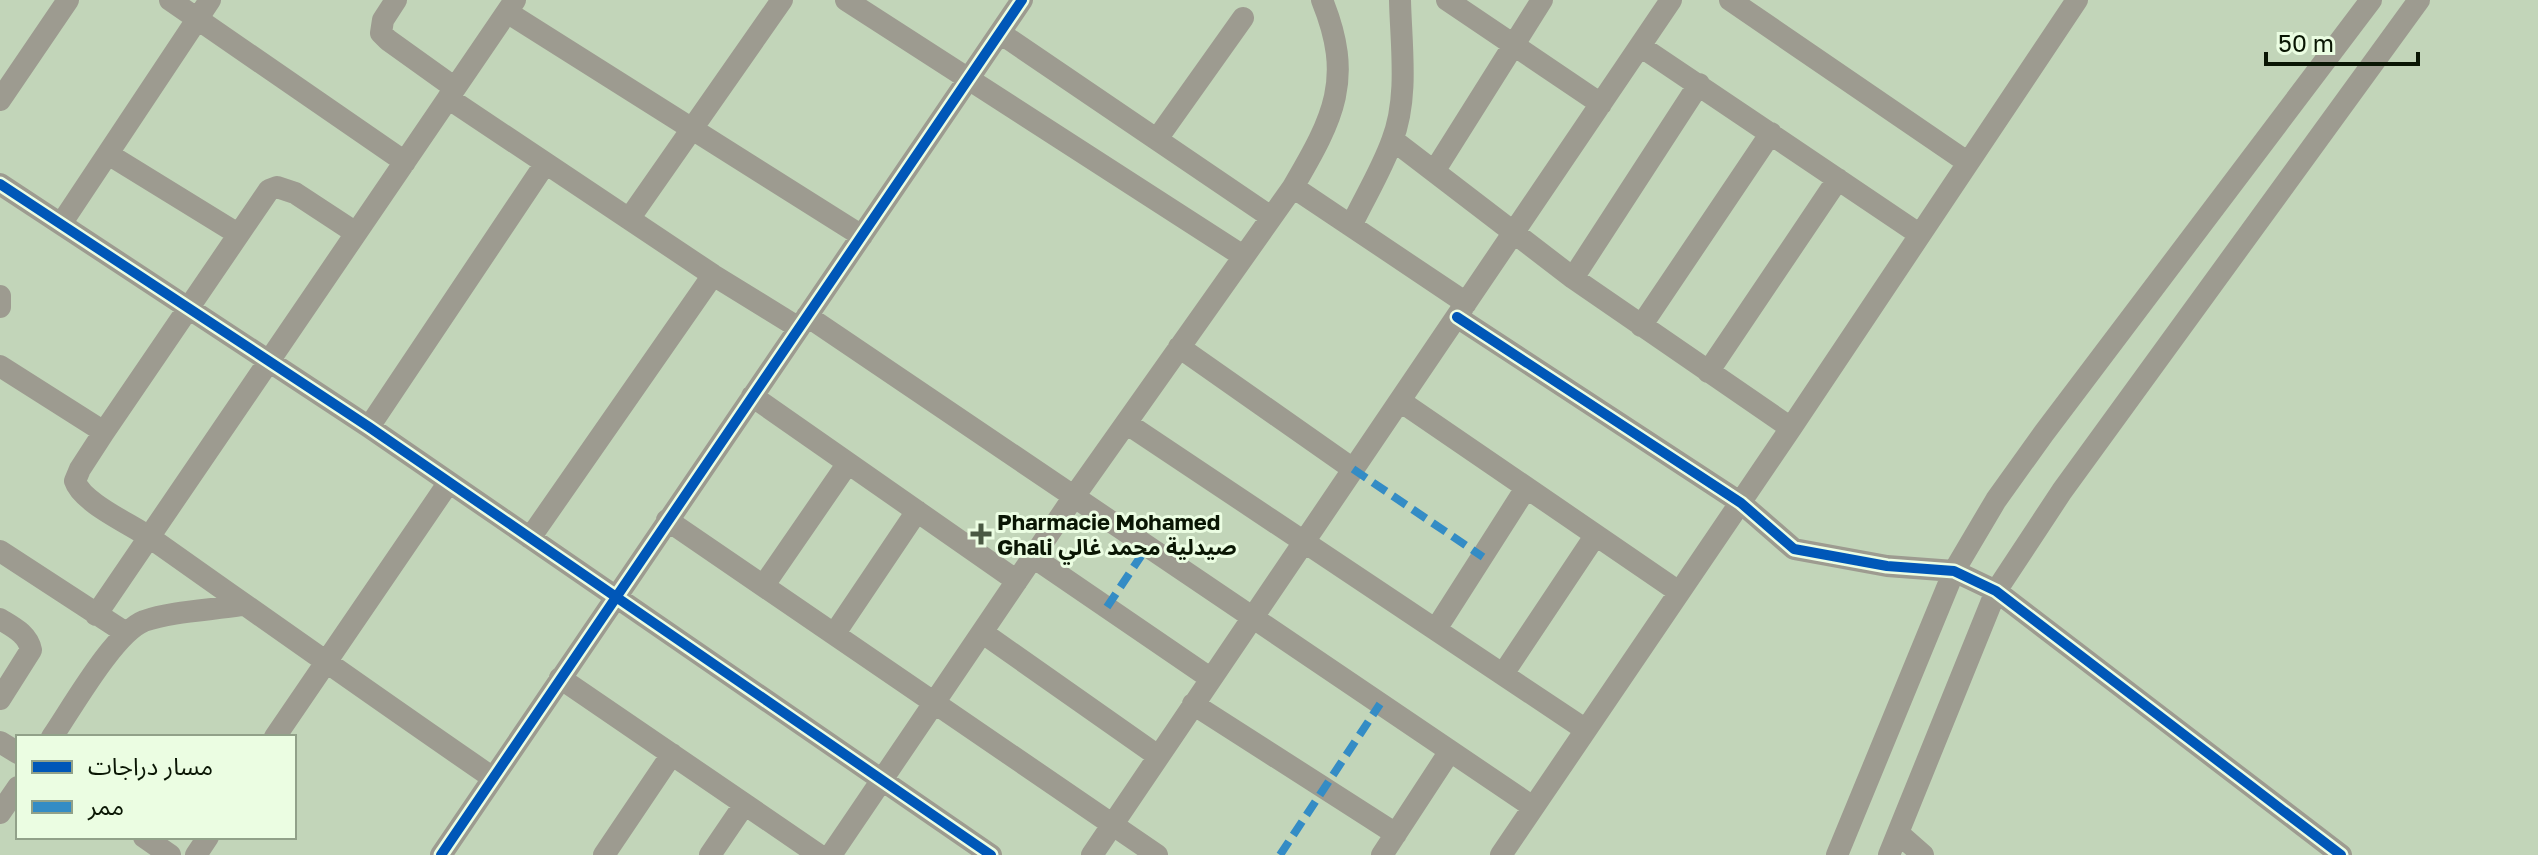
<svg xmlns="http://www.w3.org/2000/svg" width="2538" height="855" font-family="'Golos Text','Noto Sans Arabic',sans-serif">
<rect width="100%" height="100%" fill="#c2d5b9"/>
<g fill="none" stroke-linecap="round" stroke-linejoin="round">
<!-- minor -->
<path stroke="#9d9b90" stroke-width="22" d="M170,0l235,162
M396,0l-13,20 -2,13 7,7 67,48
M846,0l397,256
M1447,0l154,104
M1730,0l237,162
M507,12l355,224
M1000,33l271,184
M1640,46l279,188
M448,98l265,177 86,53
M0,100l68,-100
M1157,139l86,-121
M1393,140l180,138 218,150
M108,154l130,80
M1435,170l107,-170
M0,184l369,243 622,428
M1293,187l173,116
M629,219l153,-219
M61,224l149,-224
M1352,224c13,-27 30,-55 40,-83 17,-43 9,-96 8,-141
M356,233l-61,-40 -18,-6 -8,3 -165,242 -24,37 -5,12c7,22 58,44 77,58 113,80 226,160 341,239
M1573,278l126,-194
M0,296v11
M807,316l726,491
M1457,317l284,186 53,46 93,17 67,5 42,20 345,264
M1641,326l130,-193
M1179,347l174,122
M0,366l104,66
M1708,372l130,-193
M752,396l265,185
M1400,401l279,191
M1126,423l460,307
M369,427l176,-263
M667,520l490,335
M530,538l183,-263
M0,551l126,82
M1033,557l177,121
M764,585l84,-122
M96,615l419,-615
M0,619c13,8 28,15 31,31l-31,49
M1436,629l90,-141
M835,633l82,-122
M983,633l175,123
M1503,674l92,-138
M560,678l259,177
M1193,704l203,130
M52,737c20,-29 62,-104 92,-116 28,-10 69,-11 98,-16
M275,737l174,-255
M0,742l18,11
M0,813l18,-26
M1898,833l25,22
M144,837l26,18
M196,855l12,-18
M441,855l581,-855
M604,855l68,-101
M710,855l34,-50
M831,855l242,-357 220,-311c41,-70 61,-108 29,-187
M1092,855l579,-855
M1382,855l68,-104
M1501,855l290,-427 286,-428
M1837,855l117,-284 42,-71 48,-67 327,-433
M1889,855l107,-264 66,-100 357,-491"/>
<!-- quiet -->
<path stroke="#348cc5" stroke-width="8" stroke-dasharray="16 8" stroke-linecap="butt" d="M1353,469l130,88
M1107,607l40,-60
M1280,855l100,-151"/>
<!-- cycleway casing -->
<g stroke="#ebfde2" stroke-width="15">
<path id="cycleway" d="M0,184l369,243 622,428
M1457,317l284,186 53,46 93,17 67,5 42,20 345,264
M441,855l581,-855"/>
</g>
<!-- cycleway -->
<use href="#cycleway" stroke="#0057b8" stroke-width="10"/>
</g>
<!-- markers -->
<path fill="#4a5943" stroke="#ebfde2" stroke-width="3" d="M977 522h8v8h8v8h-8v8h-8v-8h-8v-8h8z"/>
<g text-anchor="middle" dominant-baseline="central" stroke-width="6" stroke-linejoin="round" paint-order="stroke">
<!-- poi labels -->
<g font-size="22" font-weight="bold" fill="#0a1604" stroke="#ebfde2" text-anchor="start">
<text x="997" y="521">Pharmacie Mohamed<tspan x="997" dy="25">Ghali صيدلية محمد غالي</tspan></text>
</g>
</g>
<!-- legend -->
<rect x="16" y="735" width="280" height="104" fill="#ebfde2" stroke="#91a189" stroke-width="2"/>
<rect x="32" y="761" width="40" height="12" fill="#0057b8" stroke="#91a189" stroke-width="2"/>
<text x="88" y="775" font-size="24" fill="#0a1604">مسار دراجات</text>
<rect x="32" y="801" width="40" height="12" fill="#348cc5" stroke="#91a189" stroke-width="2"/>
<text x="88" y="815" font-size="24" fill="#0a1604">ممر</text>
<!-- scale -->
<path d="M2266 52v12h152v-12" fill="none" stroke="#0a1604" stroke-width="4"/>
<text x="2278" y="52" font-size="24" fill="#0a1604" stroke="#ebfde2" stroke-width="6" paint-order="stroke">50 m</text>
</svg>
